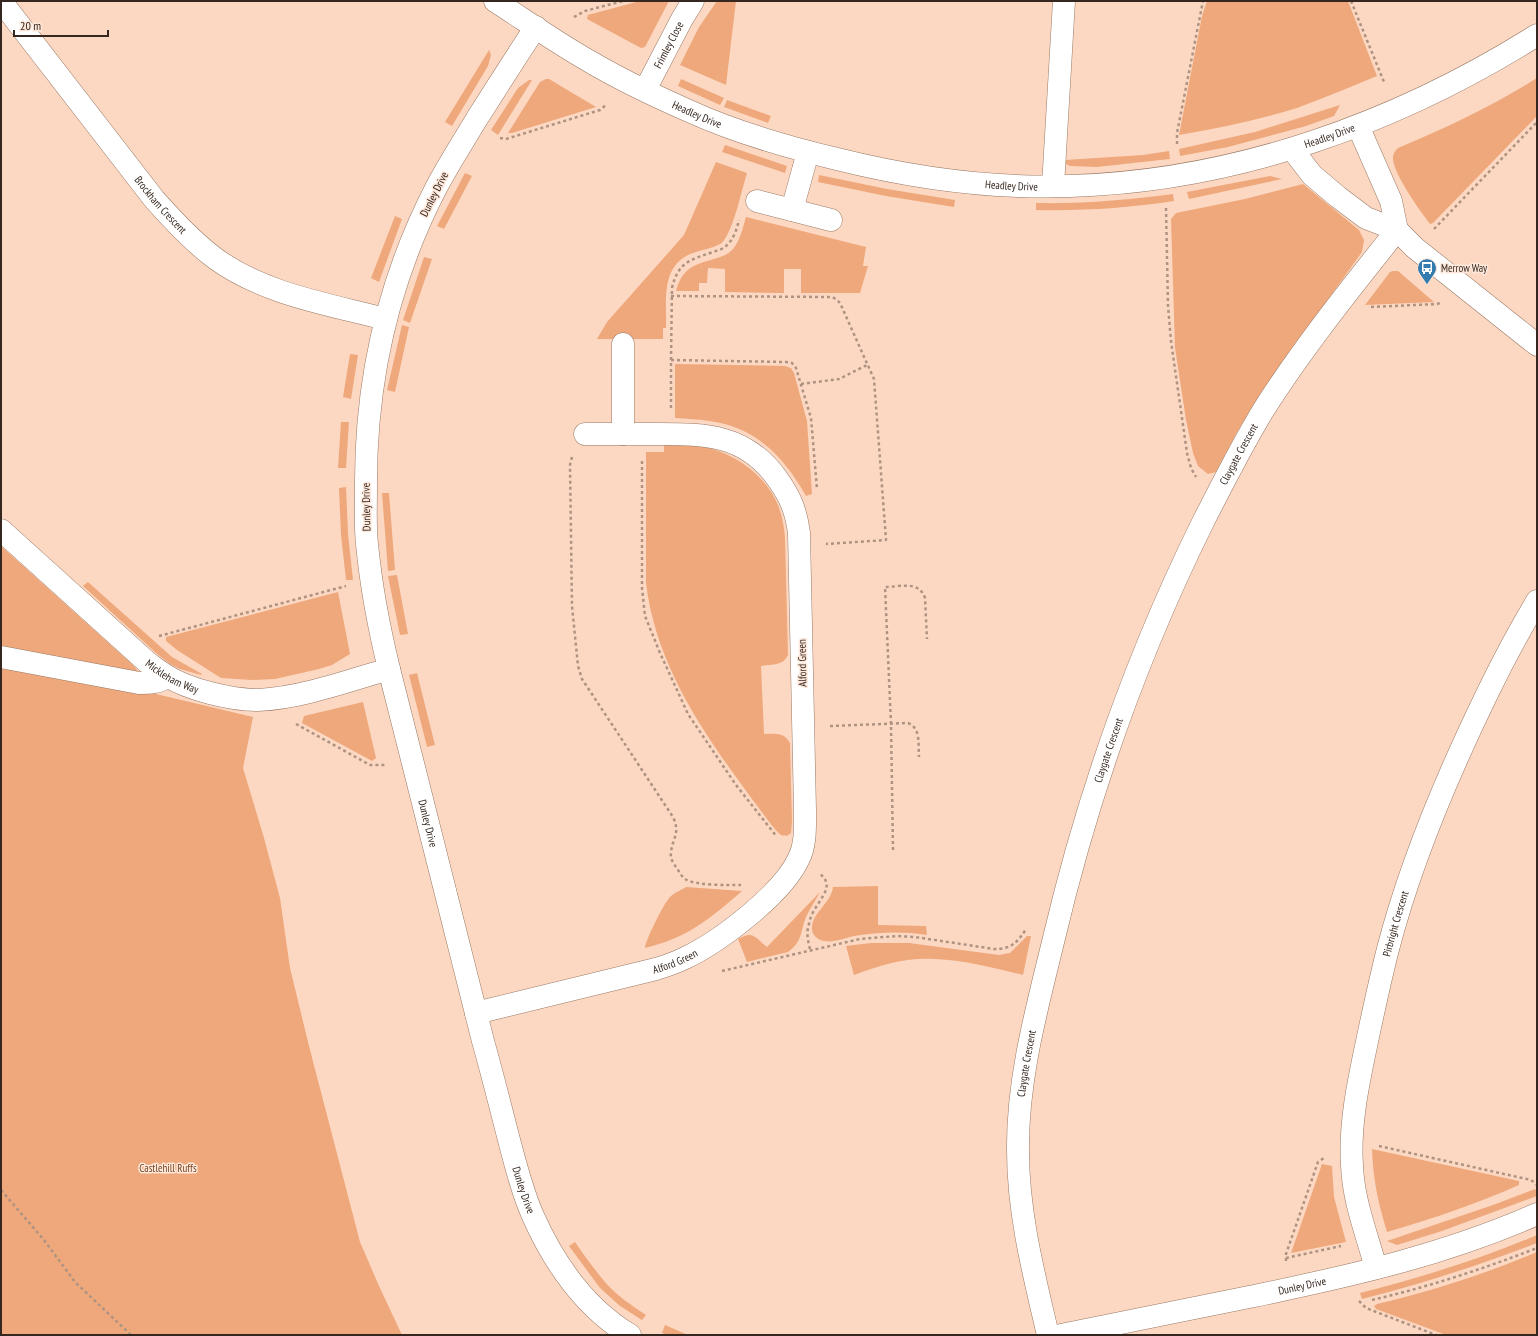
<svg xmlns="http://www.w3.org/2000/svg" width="1538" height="1336" font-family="'PT Sans Narrow',sans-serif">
<rect width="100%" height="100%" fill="#fcd8c2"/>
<!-- green -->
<path fill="#efa87b" d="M640,1h29l-24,46 -4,1 -54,-29 1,-4z
M717,1h19l-10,84 -46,-20 19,-38z
M1207,1h141l29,75c-27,11 -53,22 -80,32 -39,12 -78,20 -118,27l23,-119z
M489,50l2,5 -3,11 -36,60 -7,-4z
M1537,78v38l-104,107 -3,1c-10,-13 -39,-53 -37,-68 1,-4 3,-6 5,-8 48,-20 95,-42 139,-70z
M546,79h3l47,28 -84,26h-4l32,-51z
M681,79l43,19 -4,7 -42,-19z
M529,80h3l-34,55 -7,-5 27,-42z
M727,100l44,16 -3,7 -44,-16z
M1340,105l-6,11 -28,10 -78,21 -48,9 -1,-7 76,-17z
M725,145l62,21 -2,7 -63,-21z
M1169,151l1,8 -73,8 -27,-1 -4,-2 -1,-4 78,-5z
M716,162l31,11c-6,19 -13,56 -25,70 -10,6 -22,7 -32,11 -30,14 -23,47 -24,74h-3v11h-66l10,-17 77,-87z
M465,173l7,3 -28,53 -7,-3z
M819,175l68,14 68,11 -1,7 -68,-11 -68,-14z
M1270,176l12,3 -93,20 -2,-7z
M1303,184l56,46 5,10 -2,12 -101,141 -24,39 -21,40 -8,2 -10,-8 -5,-13 -7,-33 -11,-72 -4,-129 5,-6 69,-14z
M1173,194l1,7c-46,7 -91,10 -138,9v-7c46,1 91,-3 137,-9z
M395,216l7,3 -23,63 -8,-4z
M746,217l120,30 -3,19h5l-8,27h-59v-24h-17v24l-59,-1v-23l-17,-1 -1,15h-8v8h-23c7,-25 19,-26 41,-33 6,-2 12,-4 16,-9 7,-8 10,-22 13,-32z
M424,257l8,2 -22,64 -7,-3z
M1393,271h5l36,31 -69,3 25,-33z
M402,325l7,2 -14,65 -8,-2z
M350,354l8,1 -7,44 -8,-2z
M675,364l110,2 6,2 3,5 13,48 5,73 -6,2c-22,-39 -50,-69 -97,-75 -11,-2 -23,-2 -34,-3z
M341,422h8l-3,46h-8z
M664,444c12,0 25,0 37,2 32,6 64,28 77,59 4,10 6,21 7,32l3,118c-5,11 -16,9 -27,11l3,68c11,0 20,-2 26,9l2,78 -1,12 -4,3c-2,-1 -5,0 -6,-1 -6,-4 -24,-30 -29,-36 -48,-65 -96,-133 -106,-216v-131h18z
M346,487l2,47 5,46h-7l-5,-45 -2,-47z
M382,493h7l6,77 -7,1z
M1,546l133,120 22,28 97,23 -10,51 21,70 16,60 10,70 19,78 51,196 19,44 23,49h-401z
M397,575l11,59 -8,1 -12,-59z
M88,582l84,75 30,17 -1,1 -21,-6 -10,-5 -14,-11 -73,-67z
M338,592l12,62 -18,11 -13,4 -44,10 -23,1 -31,-2 -44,-28 -11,-9v-4z
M417,673l18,72 -8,2 -18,-72z
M363,702l13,56 -4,3 -70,-38 2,-7z
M878,886v39l48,1 1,9c-24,-4 -49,-3 -73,1 -9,2 -20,7 -30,5 -7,-1 -13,-7 -12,-14 1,-15 19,-24 21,-40z
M686,887l56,4c-32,28 -55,47 -97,57 0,-7 19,-45 25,-51 4,-4 11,-7 16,-10z
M820,892c-4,8 -10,16 -14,25 -6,15 -3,24 -18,35l-41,10 -9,-23c16,-9 17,-1 29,8z
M1027,936h4l-8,39c-29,-7 -59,-15 -88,-16 -28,-2 -55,6 -81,16l-8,-29 25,-3h38l90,12 11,-2z
M1372,1149l147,32v4c-43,19 -87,34 -132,47 -9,-29 -14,-53 -15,-83z
M1322,1164l10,2 2,31 12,45 -55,11z
M1535,1189l2,3v4l-95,35 -45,14 -10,-4 106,-36z
M1537,1235v8c-57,22 -116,41 -175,56l-2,-6c59,-15 121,-34 177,-58z
M575,1242c9,13 19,27 30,40 11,13 26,23 41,33l-4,5 -22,-14 -20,-18 -31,-42z
M1537,1252v83h-91l-70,-26 -2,-3 3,-2c55,-13 108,-30 160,-52z
M665,1325l23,10h-20l-6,-2z"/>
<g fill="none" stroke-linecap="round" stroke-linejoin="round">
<!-- minor casing -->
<g stroke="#987864" stroke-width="23">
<g id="minor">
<path id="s1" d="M1,1l153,198c20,22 39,43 62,60 48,35 112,45 169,60"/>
<path id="s2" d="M495,1c31,20 62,42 94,60 32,19 66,35 100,50 48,22 98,36 148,48 76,19 154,30 233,27 166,-5 327,-63 467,-151"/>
<path id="s3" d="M536,27c-21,31 -40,62 -60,93 -13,22 -28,45 -40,68 -49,95 -71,194 -70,301 0,18 -1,37 1,55 4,42 12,84 22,125 32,124 62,249 94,372 9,32 17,64 25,95 7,27 14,55 25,80 21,47 52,92 97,119"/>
<path id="s4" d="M645,90l37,-71 11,-18"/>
<path d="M1358,126l33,75 6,29"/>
<path d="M1292,149l20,26 26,22 28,21 31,12 18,18 122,97"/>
<path d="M1053,186l11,-185"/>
<path d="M757,201l74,19"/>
<path d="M792,210l16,-58"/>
<path d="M623,434v-90"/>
<path id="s5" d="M1,530l146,132c7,5 13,10 20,14 22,14 65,24 91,24 43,-2 90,-19 131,-31"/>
<path d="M1,657l138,26c11,0 19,0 28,-6"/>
<path id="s6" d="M476,1013l180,-44c10,-3 19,-6 29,-11 34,-16 98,-64 114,-100 7,-14 6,-32 6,-48l-6,-277c-3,-23 -9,-37 -23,-56 -31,-42 -69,-43 -117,-43 -25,0 -49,0 -74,0"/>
<path id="s7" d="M1376,1268c-9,-33 -23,-68 -24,-103 -3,-44 8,-90 17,-133 6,-28 12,-56 19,-83 23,-89 60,-175 100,-257 15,-31 31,-61 49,-91"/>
<path id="s8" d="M1048,1335c-14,-60 -30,-121 -30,-184 -1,-72 19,-143 36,-213 34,-144 84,-285 150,-418 19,-37 38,-75 60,-111 40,-63 87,-121 133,-179"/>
<path id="s9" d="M1061,1335c65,-13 129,-26 193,-39 97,-20 193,-42 283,-82"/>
</g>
</g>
<!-- path -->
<path stroke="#ae9382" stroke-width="2.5" stroke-dasharray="3 3" stroke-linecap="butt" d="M1351,1l33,81
M574,17l11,-6 38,-10
M500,138l6,1 94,-29 6,-5
M1177,144v-11l26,-132
M1166,208l2,98 3,35 16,112 4,15 5,9
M1434,229l103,-107
M671,296l161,1 4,2 4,4 34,76 12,161 -60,4
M1371,307l66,-3 3,-1
M671,360l1,-72c6,-26 18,-28 41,-36 5,-2 11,-3 14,-7 7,-6 10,-17 12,-25
M801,384l38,-5 28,-14
M671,408v-48l115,2 6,1 4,5 15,50 6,71
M572,457l-2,8 2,141 6,60 4,13 91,138c8,17 -1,21 -2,36 -1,5 2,10 5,14 3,4 5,9 9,12 11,7 43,6 56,6
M642,461v127l3,28 15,37 28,61 48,71 41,52
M159,636l187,-50
M296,724l74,41h15
M830,726l78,-3c13,5 10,21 11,34
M893,850l-2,-126 -6,-137c15,0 34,-7 40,11l2,41
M810,949c-2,-8 -4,-16 -1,-25 1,-7 5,-14 9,-20 6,-10 15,-20 2,-30
M722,971l138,-32 37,-3 18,1 79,12c19,0 23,-7 33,-21
M1379,1146l152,34 6,5
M1,1190l43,50 31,42 56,53
M1286,1258l55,-12
M1286,1261v-7l32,-92 6,-4
M1372,1300c56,-13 111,-31 165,-52
M1359,1301l7,7 70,27"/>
<!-- minor -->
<use href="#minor" stroke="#fff" stroke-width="22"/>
</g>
<!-- icons -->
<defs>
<g id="bus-pin" transform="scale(1)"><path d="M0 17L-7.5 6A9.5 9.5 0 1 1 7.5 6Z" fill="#347baf" stroke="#fee8db"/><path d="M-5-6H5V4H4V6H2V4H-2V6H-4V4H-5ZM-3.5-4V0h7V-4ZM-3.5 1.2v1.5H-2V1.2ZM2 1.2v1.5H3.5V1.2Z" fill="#fff"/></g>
</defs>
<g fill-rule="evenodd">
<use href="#bus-pin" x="1427" y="268"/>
</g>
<g text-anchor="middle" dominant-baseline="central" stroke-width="3" stroke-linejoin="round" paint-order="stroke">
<!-- street labels -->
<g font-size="11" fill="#35271f" stroke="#fee8db">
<text stroke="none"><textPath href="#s4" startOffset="51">Frimley Close</textPath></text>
<text stroke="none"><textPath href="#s2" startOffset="232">Headley Drive</textPath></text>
<text stroke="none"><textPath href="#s2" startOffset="880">Headley Drive</textPath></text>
<text stroke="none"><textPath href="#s2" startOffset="556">Headley Drive</textPath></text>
<text transform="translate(434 194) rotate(-63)">Dunley Drive</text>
<text stroke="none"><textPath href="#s1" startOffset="259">Brockham Crescent</textPath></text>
<text stroke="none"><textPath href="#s8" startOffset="923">Claygate Crescent</textPath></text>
<text transform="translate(366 507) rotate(-91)">Dunley Drive</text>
<text transform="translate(802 663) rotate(-91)">Alford Green</text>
<text stroke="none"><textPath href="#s5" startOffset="226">Mickleham Way</textPath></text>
<text stroke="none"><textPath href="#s8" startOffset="599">Claygate Crescent</textPath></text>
<text stroke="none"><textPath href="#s3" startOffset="843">Dunley Drive</textPath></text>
<text stroke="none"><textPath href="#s7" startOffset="352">Pirbright Crescent</textPath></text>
<text stroke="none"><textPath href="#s6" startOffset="206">Alford Green</textPath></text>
<text stroke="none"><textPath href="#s8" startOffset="275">Claygate Crescent</textPath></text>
<text stroke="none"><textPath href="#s3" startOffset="1222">Dunley Drive</textPath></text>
<text stroke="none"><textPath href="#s9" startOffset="246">Dunley Drive</textPath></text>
</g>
<!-- poi labels -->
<g font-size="11" fill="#35271f" stroke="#fee8db" text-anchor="start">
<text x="1441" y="268">Merrow Way</text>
</g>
<!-- park labels -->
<g font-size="11" fill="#794521" stroke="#fee8db">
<text x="168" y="1168">Castlehill Ruffs</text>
</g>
</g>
<!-- border -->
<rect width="1538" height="1336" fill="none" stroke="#35271f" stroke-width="4"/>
<!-- scale -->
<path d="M14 30v6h94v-6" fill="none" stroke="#35271f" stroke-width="2"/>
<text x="20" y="30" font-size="12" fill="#35271f" stroke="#fee8db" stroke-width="3" paint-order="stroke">20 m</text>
</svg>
